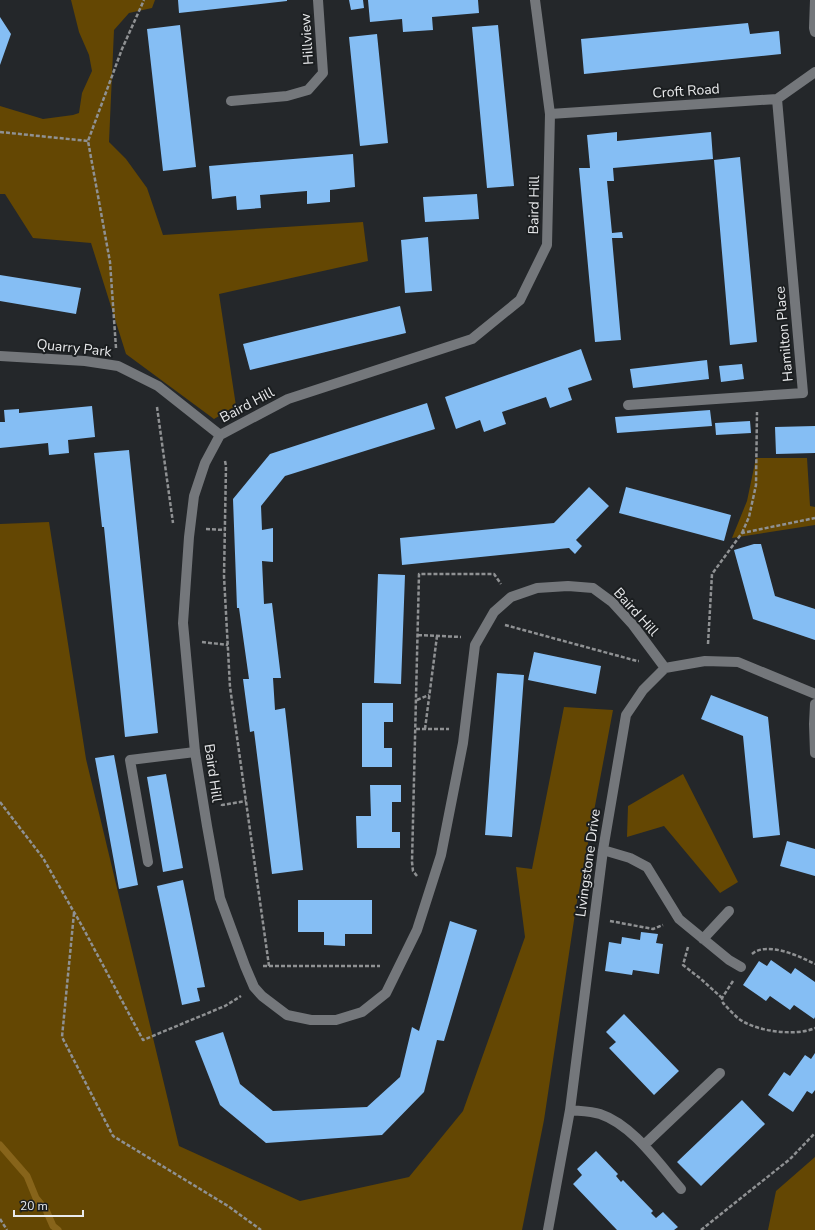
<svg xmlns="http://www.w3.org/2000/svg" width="815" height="1230" font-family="'Nunito Sans',sans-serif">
<rect width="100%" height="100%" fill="#24272a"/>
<!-- green -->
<path fill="#644703" d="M71,0h84l-3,8 -23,5 -15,17 -5,112 17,17 21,29 16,47 200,-13 5,39 -149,33 17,112 -22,13 -88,-65 -35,-111 -58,-5 -28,-44h-5v-88l43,13 30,-4 6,-2 3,-20 10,-22 -3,-16 -10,-23z
M756,458h51l3,48 5,1v18l-83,13 15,-37z
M49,522l37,237 93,387 121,55 109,-24 54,-66 62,-174 -9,-70 16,2 32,-162 49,3 -37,197 -32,213 -22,110h-522v-706z
M683,774l55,108 -18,11 -56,-67 -37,11 1,-31z
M815,1157v73h-47l8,-39z"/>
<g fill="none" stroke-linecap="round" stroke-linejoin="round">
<!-- stream -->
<path stroke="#87641a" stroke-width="7" d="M0,1145l27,31 9,22 10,12 7,16 5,4"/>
</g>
<!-- building -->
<path fill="#85bef4" d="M178,0h109v1l-108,12z
M349,0h14l1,8 -13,2z
M368,0h110l1,13 -47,4 1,13 -30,2 -1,-13 -32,3z
M0,17l11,17 -11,31z
M748,23l2,11 29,-3 2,23 -197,20 -3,-35z
M180,25l16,142 -33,4 -16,-142z
M498,25l16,161 -27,2 -15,-161z
M377,34l11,109 -28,3 -11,-109z
M617,132v9l94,-9 2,27 -100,9 1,13h-7l5,52 10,-1 1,6h-11l9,102 -26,2 -16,-174h11l-3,-33z
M353,154l2,33 -25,3v12l-23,2v-13l-47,4 1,13 -24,2 -1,-14 -24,3 -3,-33z
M740,157l17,185 -27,3 -16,-185z
M477,194l2,25 -54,3 -2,-25z
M428,237l4,54 -27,2 -4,-53z
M0,275l81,13 -5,26 -76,-13z
M400,306l6,27 -156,37 -7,-26z
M581,349l11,31 -24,8 4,12 -22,8 -4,-11 -44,15 4,12 -22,8 -4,-12 -24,9 -11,-32z
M707,360l2,19 -76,9 -3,-19z
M742,364l2,15 -23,3 -2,-16z
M427,403l8,26 -150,47 -24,30 1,24 11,-2v34l-11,-1 2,43 8,-1 9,75h-8l2,32 10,-2 18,162 -31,4 -18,-143 -4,1 -7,-53h6l-10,-71h-2l-4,-109 37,-45z
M92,406l3,31 -27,3 1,13 -20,2 -1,-12 -48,5v-26h5l-1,-12 15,-1v4z
M710,410l2,16 -95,7 -2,-16z
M750,421l1,12 -35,2 -1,-12z
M815,426v27l-39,1 -1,-27z
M129,450l29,283 -33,4 -21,-210h-2l-8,-74z
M589,487l20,19 -33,34 6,6 -7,8 -6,-6 -167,17 -2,-27 154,-15z
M626,487l105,28 -7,26 -105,-28z
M754,544h7l14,52 40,13v31l-62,-21 -19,-69z
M378,574l27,1 -4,109 -27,-1z
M534,652l67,14 -5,28 -68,-14z
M497,673l27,2 -12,162 -27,-2z
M711,695l57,22 12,118 -27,3 -10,-102 -42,-17z
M362,703h31v19h-9v26h8v19h-30z
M114,755l24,130 -19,4 -24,-131z
M166,774l17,94 -20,4 -16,-95z
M370,785h31v17h-9v30h8v16h-43l-1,-32h15z
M787,841l28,8v27l-35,-10z
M183,880l22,107 -8,1 3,13 -18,4 -25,-119z
M298,900h74v34h-27v12l-21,-1v-13h-26z
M450,921l27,9 -33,111 -7,-1 -13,52 -42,43 -116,8 -46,-38 -25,-64 28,-9 17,52 33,27 94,-4 33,-30 12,-50 7,4z
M641,932l17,2 -2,9 7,1 -4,30 -26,-4 -1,5 -27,-4 4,-29 12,2 1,-7 18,3z
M771,960l20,14 4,-6 20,14v35l-1,2 -20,-14 -4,5 -20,-14 -4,5 -23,-16 16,-24 8,5z
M624,1014l55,57 -25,24 -45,-47 7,-6 -10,-10z
M815,1053v37l-3,4 -5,-3 -14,21 -25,-17 16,-23 6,4 15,-21 6,4z
M742,1100l23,24 -64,62 -24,-24z
M596,1151l22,23 -2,2 5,6 2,-2 30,31 -2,2 5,5 7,-6 15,15 -4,3h-57l-44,-46 9,-9 -5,-6z"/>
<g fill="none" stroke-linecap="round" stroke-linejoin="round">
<!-- path -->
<path stroke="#8f9193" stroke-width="2.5" stroke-dasharray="4 2" stroke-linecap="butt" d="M0,132l88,9
M116,348l-6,-86 -22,-121 34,-92 22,-49
M157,407l16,116
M225,461l1,5 -2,110 6,111 39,279
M206,529l19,1
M742,533l7,-16 7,-32 1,-73
M505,625l132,36h2
M418,635l43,2
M202,642l26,3
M708,644l4,-70 30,-41 73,-15
M417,700l12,-5
M416,729h33
M425,729l12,-93
M0,802l43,56 39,68 61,114 82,-34 16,-10
M222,806v-1l24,-4
M417,876l-4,-5 -1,-9 7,-288h75l7,10
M74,913l-12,124 51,99 115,70 33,24
M610,921l43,8 10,-4
M688,947l-5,18 18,14 21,19
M752,954c15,-13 47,2 63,10
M263,966h117
M733,981l-11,17 1,5c6,6 13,15 21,19 18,10 53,14 71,6
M0,1219l7,11
M701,1230l89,-71 25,-26"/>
<!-- lane -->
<path stroke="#74777b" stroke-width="10" d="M148,862l-18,-102 65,-8"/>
<!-- street -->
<path stroke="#74777b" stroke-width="10" d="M535,0l15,114 -3,131 -27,55 -48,39 -184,60 -68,36 -15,28 -11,33 -5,41 -6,86 12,129 12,74 13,72 25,68 9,21 8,9 25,19 24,5h25l26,-8 24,-19 31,-63 24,-75 22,-112 12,-98 19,-33 17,-15 26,-9 31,-2 25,2 19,14 21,23 32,43
M815,0l-1,28 1,4
M231,101l56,-5 21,-6 15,-17 -5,-73
M550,114l227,-15 38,-27
M0,356l85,5 33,5 40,20 62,49
M628,405l175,-12 -26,-294
M815,704l-1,20 1,29
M603,850l27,8 17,9 32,52 50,41 12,7
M703,939l26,-28
M570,1110c9,1 21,1 30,4 33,11 59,50 81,75
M644,1145l76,-72
M548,1230l22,-120 33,-260 23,-135 17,-25 22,-22 40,-7 33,1 77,32"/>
</g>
<g text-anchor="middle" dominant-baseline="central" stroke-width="4" stroke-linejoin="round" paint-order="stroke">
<!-- street labels -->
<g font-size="14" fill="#e9eaec" stroke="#1b1e20">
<text transform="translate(307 39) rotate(-94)">Hillview</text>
<text transform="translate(686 91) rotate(-4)">Croft Road</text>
<text transform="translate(534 205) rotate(-89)">Baird Hill</text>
<text transform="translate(784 334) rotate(-95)">Hamilton Place</text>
<text transform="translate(74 348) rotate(6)">Quarry Park</text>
<text transform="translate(247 405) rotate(-28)">Baird Hill</text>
<text transform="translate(636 612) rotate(48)">Baird Hill</text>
<text transform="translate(213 773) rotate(82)">Baird Hill</text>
<text transform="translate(588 863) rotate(-82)">Livingstone Drive</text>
</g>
</g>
<!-- scale -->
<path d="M14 1210v6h69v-6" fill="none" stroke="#e9eaec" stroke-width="2"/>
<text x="20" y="1210" font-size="12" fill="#e9eaec" stroke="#1b1e20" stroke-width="3" paint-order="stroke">20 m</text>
</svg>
